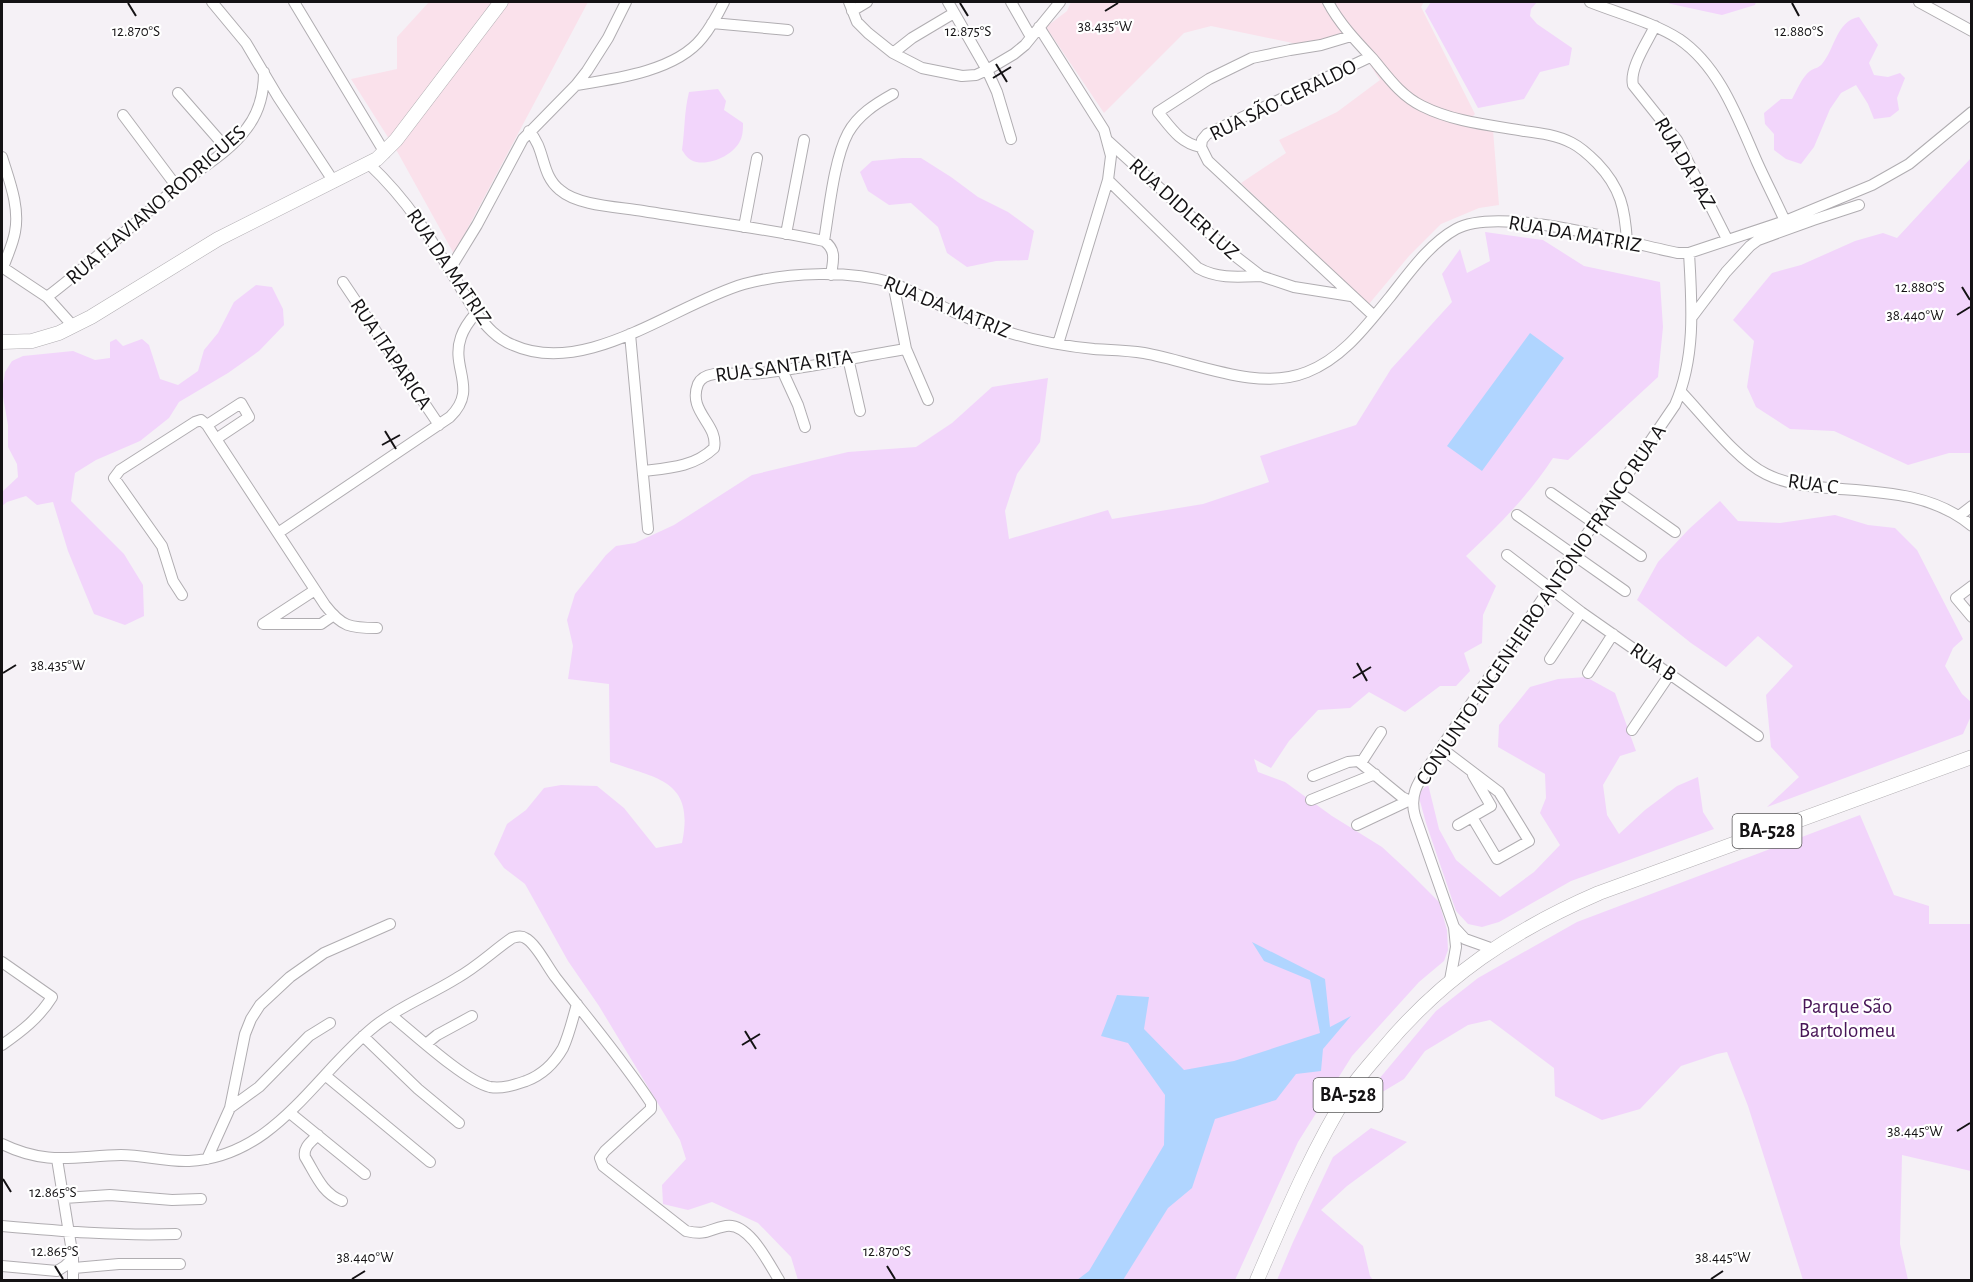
<svg xmlns="http://www.w3.org/2000/svg" width="1973" height="1282" font-family="'Alegreya Sans',sans-serif">
<rect width="100%" height="100%" fill="#f5f1f6"/>
<!-- industrial -->
<path fill="#fae1eb" d="M429,2h159l-134,252 -56,-101 -47,-74 46,-10v-32z
M1071,2h353l-3,5 54,107 -8,8 1,4 8,3 17,1 6,75 -20,3 -38,16 -32,32 -40,48 -128,-121 45,-30 -7,-13 58,-28 43,-32 -16,-24 -18,-20 -44,9 -91,-19 -27,7 -80,80 -58,-86 21,-16z"/>
<!-- green -->
<path fill="#f2d5fb" d="M1431,2h106l-6,7 -1,7 7,8 35,24 -3,17 -29,7 -16,27 -46,9 -53,-97z
M1666,2h90l-1,3 -33,10 -51,-11z
M1859,17l19,28 -9,18 5,12 14,2 12,-4 5,5 -8,20 2,12 -9,7 -16,2 -6,-15 -12,-19 -15,8 -11,16 -16,38 -13,17 -15,-5 -12,-9v-16l-9,-10 -1,-11 17,-14h11c5,-9 10,-22 18,-28 4,-3 9,-3 12,-7 13,-15 14,-43 37,-47z
M718,89l8,12 -2,9 19,13c0,5 0,13 -3,18 -7,15 -34,27 -49,19 -4,-2 -7,-7 -9,-10 3,-20 2,-38 7,-58z
M902,158h19l30,19 27,20 30,15 26,19 -6,29 -32,1 -29,6 -20,-14 -9,-26 -27,-24 -22,2 -21,-14 -8,-19 12,-11z
M1971,158v295h-22l-41,12 -74,-34 -44,-2 -34,-22 -9,-20 7,-46 -21,-21 39,-47 29,-8 54,-24 28,-8 14,5z
M1485,232l58,8 41,26 76,16 3,45 -5,50 -90,83 -15,-2c-24,37 -55,68 -87,98l30,30 -13,29 -1,28 -18,10 6,18 -14,15h-16l-35,26 -36,-20 -19,16 -32,2 -29,31 -18,27 -17,-9 4,13 27,10 47,34 50,31 26,24 31,31 8,28 1,20 -4,11 -25,21 -67,74 -54,86 -63,138h-437l-7,-23 -33,-34 -46,-21 -24,8 -25,-6 -1,-19 24,-26 -6,-19 -81,-134 -31,-45 -43,-77 -21,-16 -10,-14 13,-30 19,-14 18,-22 17,-3 36,1 27,22 32,40 26,-5c13,-63 -24,-64 -72,-81l-1,-78 -41,-5 5,-33 -6,-26 8,-26 31,-39 10,-9 19,-3 39,-18 78,-50 96,-23 68,-5 36,-24 40,-36 56,-9 -8,64 -23,32 -12,37 4,28 99,-29 4,9 91,-15 66,-22 -9,-26 96,-31 35,-56 61,-67 -10,-28 18,-25 7,24 23,-12z
M256,285l16,2 11,22 1,16 -25,26 -31,22 -49,29 -10,16 -29,23 -44,19 -21,13 -4,28 53,53 19,31 1,31 -19,9 -31,-11 -26,-63 -15,-49 -16,3 -11,-9 -19,6 -5,4v-14l16,-15 -1,-13 -9,-17v-22l-6,-34 3,-19 7,-11 11,-5 50,-5 22,9 15,-2v-16l6,-3 7,7 19,-7 7,6 11,34 18,6 20,-14 6,-21 14,-17 16,-31z
M1720,501l18,20 42,2 55,-8 33,10 27,3 22,22 46,89 -10,9 -8,18 17,28 9,8v14l-8,18 -196,73 32,-30 -28,-30 -5,-52 27,-29 -35,-30 -32,31 -35,-24 -54,-43 21,-38 31,-33z
M1586,677l29,16 21,58 -16,5 -17,29 4,30 12,19 26,-24 32,-24 21,-9 5,35 11,17 -143,52 -72,41 -17,5 -14,-3 -12,-13 -30,-88 -8,-29 10,-10 11,45 17,31 44,37 34,-25 26,-27 -20,-32 6,-15 -1,-24 -47,-27 1,-22 31,-38 28,-8z
M1860,815l34,80 35,11v18h42v247l-69,-16 -2,89 8,36h-105l-55,-174 -21,-54 -10,2 -36,12 -41,43 -38,11 -47,-24 -1,-28 -64,-48 -22,5 -43,26 -21,28 -25,15v-15l57,-68 42,-33 99,-56z
M1371,1128l36,14 -60,44 -26,24 42,36 7,30 3,4h-96l16,-38 40,-85z"/>
<!-- water -->
<path fill="#b0d5ff" d="M1530,333l34,25 -82,113 -35,-25z
M1252,942l73,37 5,48 21,-11 -28,33 -2,22 -25,3 -20,26 -61,19 -23,69 -24,20 -45,72h-46l12,-9 75,-126 1,-50 -37,-52 -27,-7 16,-41 32,2 -5,32 40,41 50,-9 86,-28 -10,-53 -46,-19z"/>
<g fill="none" stroke-linecap="round" stroke-linejoin="round">
<!-- minor casing -->
<g stroke="#b0adb1" stroke-width="12">
<path id="minor" d="M212,2l34,41 32,54 56,85
M294,2l91,151
M849,2l8,20 11,11 25,20 29,15 40,8 14,-1 11,-5 27,-16 11,-9 35,-43
M948,2l39,68 10,22 14,47
M1011,2l20,35
M1328,2c11,21 28,39 45,57 15,18 27,36 49,47 32,16 67,19 102,25 16,2 33,4 48,12 10,5 18,13 25,20 24,25 28,46 30,79
M1590,2c30,12 62,20 89,37 41,28 59,80 78,123 9,20 19,39 28,59
M1919,2l53,29
M852,11l15,-9
M712,23l76,7
M1655,26c-7,15 -26,42 -22,59l44,55 50,99
M1039,27l65,103 7,26 -3,24 -50,164
M893,53l19,-15 42,-25
M576,85c39,-6 100,-14 126,-47 9,-11 16,-24 22,-36
M178,93l49,56
M123,115l54,72
M529,131c17,18 11,43 31,59 18,16 60,17 83,21 60,10 121,17 181,30 13,9 9,20 7,34
M1108,141l122,111 31,24 33,11 57,9
M1201,147c-21,-4 -30,-19 -43,-35l51,-33 43,-21 38,-8 31,-5 30,-9
M1201,147l7,14 166,155
M1201,147l1,-7 5,-6 163,-77
M2,157c7,23 18,50 13,75 -2,12 -8,24 -12,36
M369,164c49,46 72,93 107,149 10,13 21,26 37,32 73,33 162,-41 231,-61 45,-12 105,-14 149,-1 35,16 71,36 108,47 30,10 62,16 93,19 16,1 33,1 50,4 51,9 113,39 163,19 36,-14 59,-46 83,-75 19,-24 39,-53 66,-68 44,-24 171,14 222,24h11l96,-32 87,-36 37,-21 63,-52
M1108,180l90,88c20,11 40,9 63,8
M744,227l13,-69
M786,234l18,-94
M824,241c5,-30 10,-82 24,-108 10,-18 27,-29 45,-39
M2,267l45,30 26,29
M450,269l27,-44 46,-86 53,-54 11,-14 21,-33 18,-36
M343,282l96,143
M893,283l13,66 22,51
M47,297c45,-34 86,-73 130,-110 23,-19 52,-34 70,-59 13,-17 17,-35 17,-56
M1692,317l34,-45 24,-26 8,-6 55,-20 46,-15
M630,334l18,195
M848,358l12,53
M782,370l16,35 7,22
M1681,392c23,24 56,68 85,82 20,10 41,12 62,14 49,4 104,4 144,38
M216,439l33,-22 -8,-14 -34,22 9,14 109,166c17,22 25,23 52,23
M643,471c26,-3 51,-4 71,-23 5,-24 -27,-36 -16,-64 7,-16 38,-9 52,-10 52,-4 104,-17 156,-25
M1617,491l58,41
M1551,493l90,63
M1517,515l108,76
M1959,516l13,-10
M278,533l172,-116c29,-28 0,-49 11,-80 3,-9 9,-17 15,-24
M1507,555l74,57 177,124
M1972,586l-16,12 16,19
M315,590l-52,34h58l13,-9
M182,595l-9,-14 -11,-35 -48,-68 6,-8 75,-48 6,-2 6,5
M1550,659l31,-47
M1588,673l25,-39
M1632,730l38,-56
M1441,748l58,44 30,49 -32,18 -25,-42
M1361,763l20,-31
M1313,776l35,-14 10,-1 44,36 10,5
M1311,800l64,-26
M1357,825l51,-24
M1458,825l33,-19 -18,-31
M1454,927l11,12 28,10
M2,962l50,35c-13,21 -30,34 -50,48
M1450,980l6,-33 -2,-20 -39,-111c-7,-25 7,-38 19,-58l241,-353c21,-48 17,-101 14,-152
M391,1015c21,17 75,67 99,72 13,2 24,-2 36,-6 16,-6 29,-19 37,-33 6,-13 10,-30 14,-44
M363,1036l55,53 41,34
M426,1044l11,-9 35,-19
M326,1076l104,86
M230,1108l29,-21 50,-51 21,-13
M290,1113l75,61
M318,1135c-7,7 -15,12 -13,22 11,18 17,36 37,44
M2,1144c45,22 73,12 119,11 23,0 45,7 68,6 86,-4 126,-87 186,-135 25,-20 55,-31 82,-48 20,-11 36,-27 55,-40 4,-1 9,-3 13,0 11,5 23,30 31,40 32,41 66,81 95,125v6l-46,42 -5,7 3,8 83,65c23,5 21,-2 40,-5 23,-4 43,38 53,54
M57,1159l16,99v22
M207,1159l23,-51 15,-74 6,-15 9,-14 30,-28 34,-24 66,-29
M64,1198l46,-3 62,5 29,-1
M2,1226c57,5 116,10 174,8
M2,1266l55,5 8,-5 8,-8
M74,1268l45,-4h61"/>
</g>
<!-- major casing -->
<g stroke="#b0adb1" stroke-width="15">
<path id="major" d="M2,342l30,-1 27,-8 32,-16 127,-78 159,-80 19,-19 105,-138
M1257,1280c28,-65 56,-132 94,-192 10,-14 21,-26 32,-39 60,-72 130,-119 216,-156l373,-136"/>
</g>
<!-- minor -->
<use href="#minor" stroke="#fff" stroke-width="10"/>
<!-- major -->
<use href="#major" stroke="#fff" stroke-width="14"/>
</g>
<!-- ticks -->
<path fill="none" stroke="#141214" stroke-width="2" d="M128,3l8,13M960,3l8,13M1792,3l7,13M1105,11l13,-8M996,64l11,18M993,78l18,-11M1962,287l8,13M1957,315l13,-8M385,431l11,18M382,445l18,-10M1357,663l10,18M3,673l13,-8M1353,678l18,-11M745,1031l11,18M742,1045l18,-11M1957,1131l13,-8M3,1179l8,13M55,1266l8,13M887,1266l8,13M352,1279l13,-8M1711,1279l12,-8"/>
<g text-anchor="middle" dominant-baseline="central" stroke-width="4.5" stroke-linejoin="round" paint-order="stroke">
<!-- shield labels -->
<g fill="#fff" stroke="#5a595a" stroke-width="1.5">
<rect x="1732.5" y="814" width="69" height="34" rx="4.5"/>
<rect x="1313.5" y="1078" width="69" height="34" rx="4.5"/>
</g>
<g font-size="20" font-weight="bold" fill="#141214">
<text x="1767" y="831">BA-528</text>
<text x="1348" y="1095">BA-528</text>
</g>
<!-- street labels -->
<g font-size="21" fill="#141214" stroke="#fff">
<text transform="translate(1283 100) rotate(-26)">RUA SÃO GERALDO</text>
<text transform="translate(1685 163) rotate(60)">RUA DA PAZ</text>
<text transform="translate(156 205) rotate(-41)">RUA FLAVIANO RODRIGUES</text>
<text transform="translate(1184 209) rotate(42)">RUA DIDLER LUZ</text>
<text transform="translate(1575 234) rotate(10)">RUA DA MATRIZ</text>
<text transform="translate(449 267) rotate(56)">RUA DA MATRIZ</text>
<text transform="translate(947 307) rotate(22)">RUA DA MATRIZ</text>
<text transform="translate(391 354) rotate(56)">RUA ITAPARICA</text>
<text transform="translate(784 366) rotate(-8)">RUA SANTA RITA</text>
<text transform="translate(1813 484) rotate(8)">RUA C</text>
<text transform="translate(1541 605) rotate(-56)">CONJUNTO ENGENHEIRO ANTÔNIO FRANCO RUA A</text>
<text transform="translate(1653 662) rotate(35)">RUA B</text>
</g>
<!-- park labels -->
<g font-size="21" fill="#481557" stroke="#fff">
<text x="1847" y="1006">Parque São<tspan x="1847" dy="24">Bartolomeu</tspan></text>
</g>
</g>
<g font-size="15" text-anchor="middle" fill="#141214" stroke="#fff" stroke-width="4.5" stroke-linejoin="round" paint-order="stroke">
<text x="1105" y="31">38.435°W</text>
<text x="136" y="36">12.870°S</text>
<text x="968" y="36">12.875°S</text>
<text x="1799" y="36">12.880°S</text>
<text x="1920" y="292">12.880°S</text>
<text x="1915" y="320">38.440°W</text>
<text x="58" y="670">38.435°W</text>
<text x="1915" y="1136">38.445°W</text>
<text x="53" y="1197">12.865°S</text>
<text x="55" y="1256">12.865°S</text>
<text x="887" y="1256">12.870°S</text>
<text x="365" y="1262">38.440°W</text>
<text x="1723" y="1262">38.445°W</text>
</g>
<!-- border -->
<rect width="1973" height="1282" fill="none" stroke="#141214" stroke-width="6"/>
</svg>
